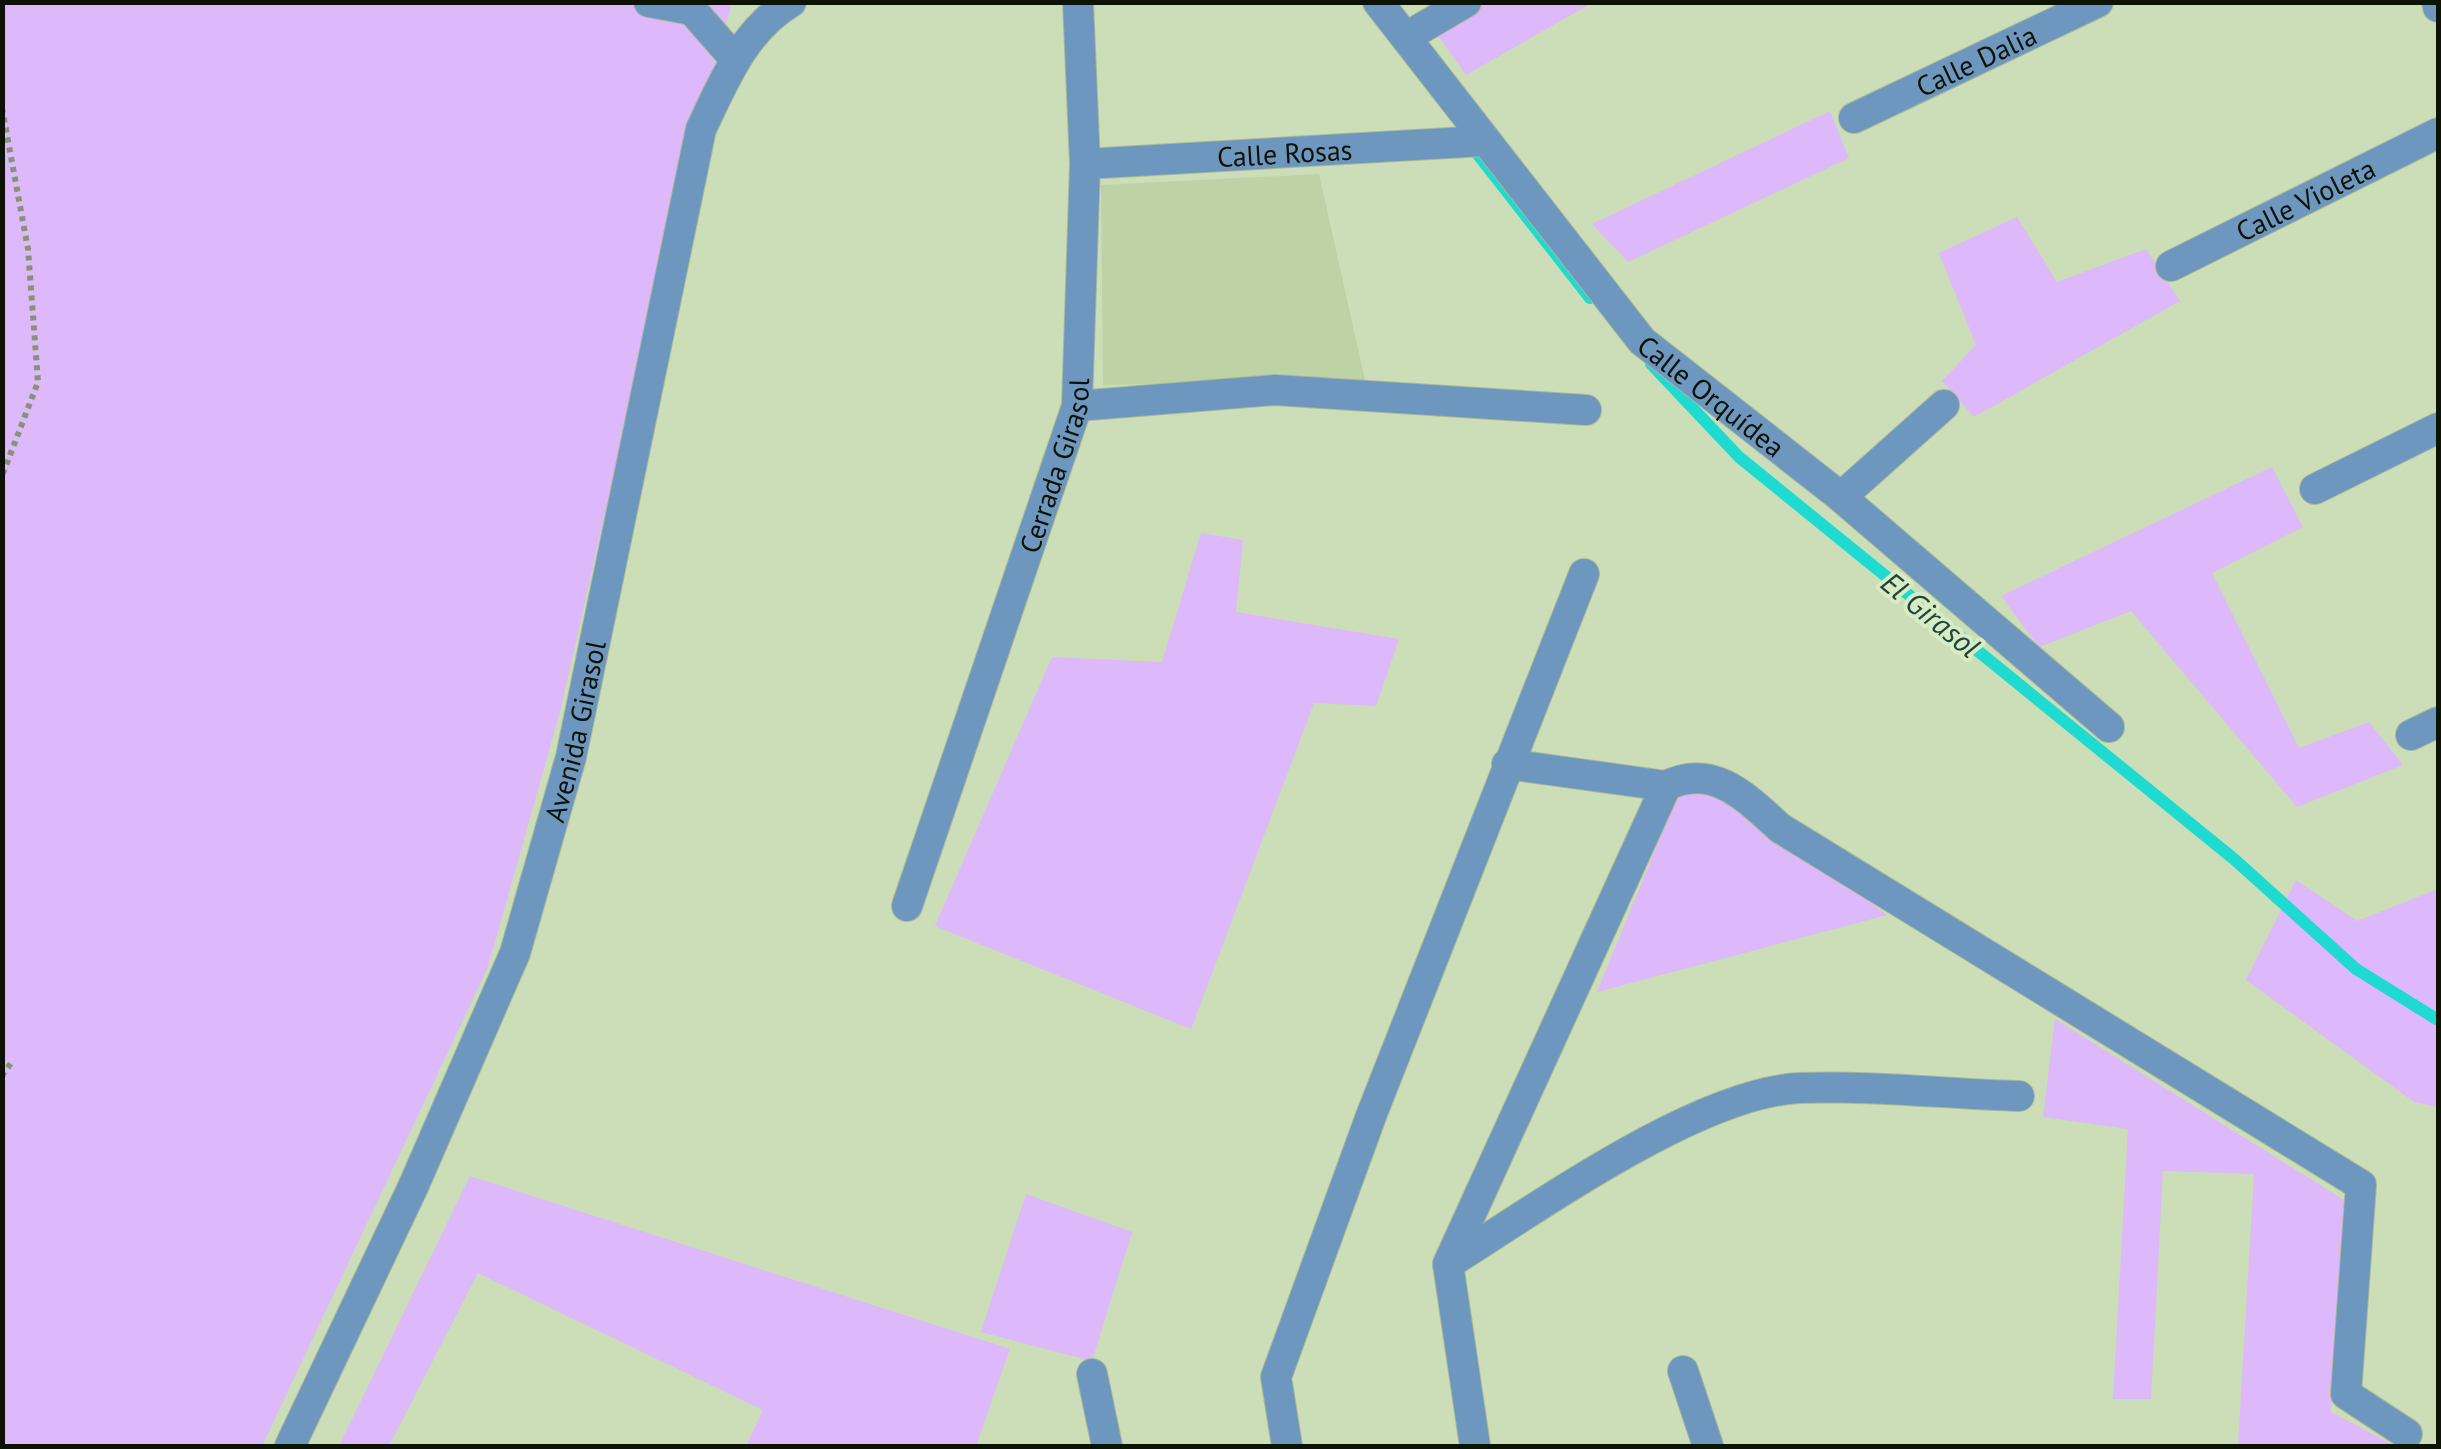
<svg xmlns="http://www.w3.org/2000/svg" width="2441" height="1449" font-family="'PT Sans',sans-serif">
<rect width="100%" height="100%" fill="#cbdeb7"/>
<!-- built -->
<path fill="#bdd3a6" d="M1319,174l46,206 -262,5 -2,-200z"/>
<!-- green -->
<path fill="#ddb8fb" d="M2,3h730l-56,195 -115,510 -73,259 -226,479h-259z
M1487,3h105l-126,72 -30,-42z
M1830,111l19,47 -221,104 -36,-38z
M2017,217l40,65 89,-33 34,52 -206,116 -32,-36 34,-36 -37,-92z
M2272,467l31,60 -91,46 87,175 70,-26 34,43 -106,42 -166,-196 -92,36 -38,-51z
M1201,533l42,7 -7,72 163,27 -23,67 -62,-3 -123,326 -256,-103 117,-269 110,5z
M1727,790l160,125 -290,77 82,-200z
M2296,880l61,41 81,-32v218l-24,-5 -168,-122z
M2055,1019l289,181 -13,212 62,33 18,1h-173l16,-272 -91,-3 -12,228h-38l15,-270 -85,-12z
M470,1176l540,173 -34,97h-230l17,-36 -285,-137 -89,173h-50z
M1026,1194l106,38 -40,129 -111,-29z"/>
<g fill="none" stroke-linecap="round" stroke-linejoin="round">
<!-- stream -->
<path stroke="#1fdad1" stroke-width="12" d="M1476,152l114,146
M1651,364l88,93 495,402 122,110 82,51"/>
<!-- minor casing -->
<g stroke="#a9b997" stroke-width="32">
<g id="minor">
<path d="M649,2l38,7"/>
<path d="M685,2l50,57"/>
<path id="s1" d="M1378,2l264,339 199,156 268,230"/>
<path d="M2437,2l1,5"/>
<path d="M1408,36l58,-34"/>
<path id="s2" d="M1854,118l244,-116"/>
<path id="s3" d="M1085,164l399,-23"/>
<path id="s4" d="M2171,266l267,-133"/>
<path d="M1077,406l198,-16 311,20"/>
<path d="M2315,489l123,-61"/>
<path d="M1841,497l103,-92"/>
<path d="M2411,735l27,-13"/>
<path d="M1507,764l159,22"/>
<path id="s5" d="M907,906l170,-500 8,-242 -7,-162"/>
<path d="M1448,1264c88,-55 249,-171 351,-176 72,-3 147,6 220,8"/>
<path d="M1683,1371l25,75"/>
<path d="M1092,1374l15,72"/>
<path id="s6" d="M290,1446l123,-259 102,-234 56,-196 130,-628c23,-48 43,-99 90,-127"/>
<path d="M1287,1446l-11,-69 95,-261 213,-542"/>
<path d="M1475,1446l-27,-182 218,-478c47,-24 81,12 114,42l581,357 -15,209 61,40"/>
</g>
</g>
<!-- path -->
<path stroke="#869476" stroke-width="6" stroke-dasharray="5 5" stroke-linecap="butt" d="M2,108l26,141 10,133 -36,94
M2,1076l9,-13"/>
<!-- minor -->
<use href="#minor" stroke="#6e97c0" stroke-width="30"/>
</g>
<g text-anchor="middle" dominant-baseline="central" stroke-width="8" stroke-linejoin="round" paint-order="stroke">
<!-- street labels -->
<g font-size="28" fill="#0c1305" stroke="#d8ecc4">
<text stroke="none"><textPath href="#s2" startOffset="135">Calle Dalia</textPath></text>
<text stroke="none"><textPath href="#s3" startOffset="200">Calle Rosas</textPath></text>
<text stroke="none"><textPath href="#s4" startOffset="150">Calle Violeta</textPath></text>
<text stroke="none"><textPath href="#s1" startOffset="518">Calle Orquídea</textPath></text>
<text stroke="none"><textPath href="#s5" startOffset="465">Cerrada Girasol</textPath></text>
<text stroke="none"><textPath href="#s6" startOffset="772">Avenida Girasol</textPath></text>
</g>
<!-- water labels -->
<g font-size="30" font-style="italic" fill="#224441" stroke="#d8ecc4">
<text transform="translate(1931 614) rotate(39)">El Girasol</text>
</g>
</g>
<!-- border -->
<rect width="2441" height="1449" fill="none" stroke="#0c1305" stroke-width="10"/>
</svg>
